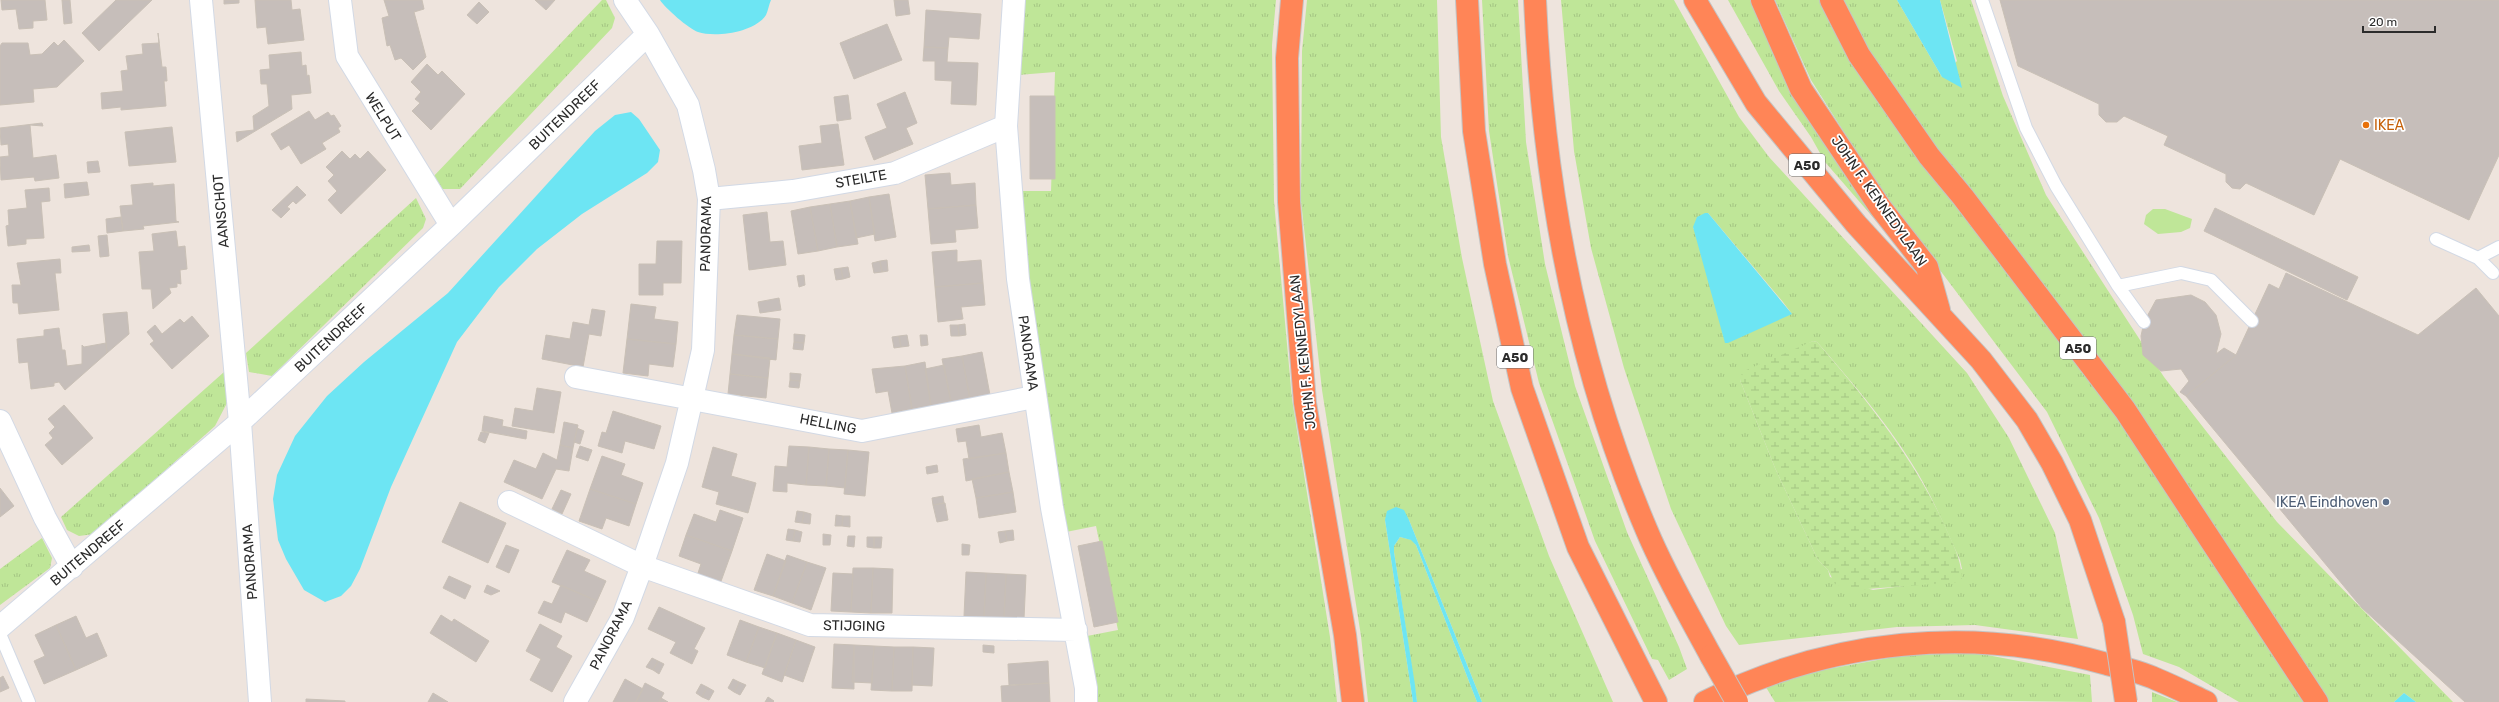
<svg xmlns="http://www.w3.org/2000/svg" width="2499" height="702" font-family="Rubik,sans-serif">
<defs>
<pattern id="grass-tufts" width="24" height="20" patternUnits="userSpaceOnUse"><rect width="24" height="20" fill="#bfe698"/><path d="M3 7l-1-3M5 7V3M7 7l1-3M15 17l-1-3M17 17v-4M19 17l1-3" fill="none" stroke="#a4c583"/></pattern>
<pattern id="wetland-marsh" width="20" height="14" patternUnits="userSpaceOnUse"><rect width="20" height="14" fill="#bfe698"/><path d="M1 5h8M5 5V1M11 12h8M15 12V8" fill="none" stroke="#a4c583"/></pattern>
</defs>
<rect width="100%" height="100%" fill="#eee4dd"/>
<!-- grass -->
<path fill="url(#grass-tufts)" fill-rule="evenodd" d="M602,0h4l9,18 -3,10 -152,161h-23l-6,-10z
M1022,0h254l-4,45 2,156 18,198 38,238 7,65h-240l-2,-28 -8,-38 31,-6 -22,-104 -30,6 -35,-210 -9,-131h29l4,-119 -37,3z
M1307,0h130l4,137 21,121 31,143 56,155 64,146h-131l-73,-182h-24l28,182h-45l-7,-66 -39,-246 -21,-189 1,-150z
M1482,0h36l8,142 19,122 30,122 52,146 52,115 8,22 -18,11 -11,-20 -6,-1 -57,-118 -56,-158 -31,-127 -19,-125z
M1561,0h113l65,117 30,40 198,216 42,65 46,95 23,106 -103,-14 -78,2 -158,18 -13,-19 -55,-117 -47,-141 -33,-120 -17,-97zM1708,213l75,89 9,12 -99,-86zM1813,341l4,1c34,39 67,77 94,120 20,31 34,65 49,98l2,9 -45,15 -44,6 -43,-13 -2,-7 -10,-10 -43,-92 -35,-88z
M1728,0h23l44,91 135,192 -105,-121 -14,-25 -32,-46z
M1775,0h47l302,420 185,282h-70l-60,-35 -36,-13 -10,-39 -34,-97 -52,-106 -160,-212 -76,-120z
M1839,0h58l45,77 15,-16 -17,-61h31l32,96 43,99 118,182 113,145 176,180h-37l-12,-9 -10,9h-67l-456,-645z
M416,198l10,21 -3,9 -151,148 -23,-4 -3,-19z
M224,372l3,31 -12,23 -121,108 -15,2 -12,-6 -6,-13z
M1400,537l12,3 4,5 61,157h-60l-23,-150v-6z
M42,538l10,20 -2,10 -50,37v-36z
M1977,653l113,22 2,27 -145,-2 -172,2 -11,-18 26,-8 115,-21z
M2152,692l25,10h-25z"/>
<!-- wetland -->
<path fill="url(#wetland-marsh)" d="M1813,341l4,1c49,57 95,113 127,182 8,18 17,34 18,54l-3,4 -105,8 -19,-6 -7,-14 -10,-10 -43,-92 -35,-88 4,-9z"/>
<!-- park -->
<path fill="#bfe698" d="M2153,209h12l27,10 -2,9 -9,4 -23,2 -14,-10 2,-9z"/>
<!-- water -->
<path fill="#6de5f3" d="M660,0h111c-2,4 -3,11 -5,15 -11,17 -50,23 -68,17 -9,-3 -33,-24 -38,-32z
M1897,0h43l22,88 -20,-11z
M631,112l8,7 21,31 -2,12 -11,11 -65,41 -45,35 -38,38 -42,55 -66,145 -31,82 -9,17 -10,10 -16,6 -21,-12 -18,-31 -8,-19 -5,-41 4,-24 18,-39 32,-40 37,-34 84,-69 147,-162 20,-16z
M1705,213h3l84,101 -64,29h-3l-32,-116 4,-10z
M1396,507l8,3 5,10 73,182h-5l-61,-157 -5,-5 -11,-3 -6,9v6l21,133 2,17h-4l-28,-182 2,-9z
M2404,693l12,9h-22z"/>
<!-- building -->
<path fill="#c6beba" stroke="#c9c0b6" d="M1,0h44l2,20 -14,1v7l-14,1 -3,-20 -14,1z
M62,0h8l2,23 -8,1z
M116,0h36l-53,51 -17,-18z
M224,0h15v3l-15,1z
M255,0h36l1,10 8,-1 4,31 -36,4 -2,-17 -9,1z
M384,0h38l2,9 -10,3 12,45 -13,13 -12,-12 -6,2 -5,-15 -3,1 -5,-28 7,-2z
M535,0h20l-9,10z
M894,0h14l2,14 -14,2z
M2000,0h499v155l-30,65 -129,-61 -26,56 -68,-32 -6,6 -8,-1 -6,-6v-8l-62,-29 4,-9 -44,-20 -7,6h-11l-7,-7v-11l-81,-38z
M479,2l10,10 -12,12 -10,-9z
M926,10l55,4 -2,25 -30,-2 -1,11 -24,-1z
M887,24l15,36 -48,19 -14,-36z
M158,33l4,34h4l1,14h-3l2,25 -45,4v-3l-19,2 -1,-16 22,-2 -2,-20 7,-1 -2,-14 17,-2 -1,-10 17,-1z
M64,40l20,21 -27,26 -24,2 1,13 -34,3v-59l2,-3h26l2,12 12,-1 12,-12 4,4z
M924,47l24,1 -1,14 31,1 -2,42 -25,-1 1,-23 -17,-1v-19h-12z
M301,52l1,14 4,-1 1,11 2,-1 2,18 -20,2 1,14 -55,33 -1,-10 18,-2 -1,-14 16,-10 -2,-22h-6l-1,-14 10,-1 -1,-14z
M427,64l11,11 4,-4 23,23 -34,36 -19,-19 8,-8 -5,-4 6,-7 -10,-10z
M905,92l12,31 -11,5 7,16 -39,16 -9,-23 22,-9 -10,-24z
M848,95l3,24 -14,2 -3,-24z
M1030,96h25v83h-25z
M309,111l6,9 13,-8 3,4 3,-1 7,11 -3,2 2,4 -18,11 4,6 -25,15 -12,-19 -8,5 -10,-16z
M42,123l1,3 -13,-1 3,33 23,-3 3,23 -24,3 -1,-4 -33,3 -1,-23 9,-1 -1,-12 -7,1 -1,-17z
M838,124l6,41 -42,5 -3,-24 23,-3 -2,-17z
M172,127l4,35 -47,4 -4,-34z
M342,151l8,8 5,-5 5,5 8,-8 18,19 -45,44 -13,-14 9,-9 -9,-10 6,-6 -8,-8z
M98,161l2,11 -12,1 -1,-11z
M950,173l1,12 24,-2 1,22 -48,4 -3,-34z
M87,182l2,13 -24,3 -1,-14z
M153,183v3l21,-2 2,37 3,1 -36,4 1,3 -21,2 -3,-25 13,-1 -2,-20z
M297,186l9,9 -10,9 -3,-3 -6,6 3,2 -9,9 -9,-8z
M49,188l1,13 -9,1 3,36 -18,1v5l-18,2 -2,-20 3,-1 -1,-15 19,-2 -2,-18z
M889,194l7,43 -21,4 -6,-44z
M869,197l6,37 -19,4 -6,-37z
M850,201l8,43 -21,3 -7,-43z
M830,204l7,43 -19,4 -8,-44z
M976,205l2,23 -23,2 1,12 -25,2 -3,-35z
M810,207l8,44 -20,3 -7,-43z
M2215,208l143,69 -11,23 -143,-69z
M767,212l3,30 13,-1 3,24 -37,5 -6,-55z
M121,217l2,14 -16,2 -1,-14z
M176,231l2,16 7,-1 2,23 -7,1 1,14 -4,-1v4l-8,1 2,5 -18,16 -2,-20h-9l-3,-37 15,-1 -2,-17z
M107,235l2,21 -9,1 -2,-21z
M657,241h25l-1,42h-18v12h-24v-31h17z
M89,245l1,6 -18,1v-5z
M957,250v12l24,-2 2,23 -48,4 -3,-35z
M60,259l1,14h-6l4,37 -40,4 -1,-11h-5l-1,-18h9l-4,-22z
M887,260l1,11 -6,1 -2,-11z
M880,261l2,11 -8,1 -2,-10z
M848,267l2,10 -7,2 -2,-11z
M841,268l2,11 -7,1 -2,-11z
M2286,273l132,62 58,-47 23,28v386h-34l-103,-94 -176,-212 50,-41 33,-71 10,5z
M804,275l1,10 -6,2 -2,-11z
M983,283l2,22 -24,2 2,12 -25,3 -3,-35z
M2191,295l14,7 11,13 5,19 -5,20 8,-6 12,7 -50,41 -6,-4 9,-11 -8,-12 -20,2 -18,-16 -2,-19 3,-14 12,-22z
M779,298l2,12 -21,3 -2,-11z
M631,304l25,3 -2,12 24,3 -2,22 -49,-5z
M592,309l13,2 -4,25 -12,-2 -6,33 -41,-8 4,-24 24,4 3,-17 16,3z
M127,312l2,22 -22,19 -4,-39z
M737,315l43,4 -2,20 -44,-4z
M192,316l17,20 -37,33 -22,-25 4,-3 -7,-9 8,-7 7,9 18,-15 4,4z
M965,324l1,11 -7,1 -1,-11z
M950,325h8l1,11h-8z
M59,328l3,22h3l2,16 15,-2v-19l2,2 22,-4 1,10 -42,37 -6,-8 -5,1v3l-23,3 -3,-27 -9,1 -2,-24 27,-3v-6z
M794,334l11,1 -1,8 -10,-1z
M734,335l44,4 -2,21 -44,-6z
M907,335l2,11 -8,1 -2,-11z
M920,335h7l1,10 -7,1z
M899,336l2,11 -7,1 -2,-11z
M627,339l49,5 -3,23 -24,-3 -1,12 -25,-3z
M794,342l10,1 -1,7 -10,-1z
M982,352l8,43 -20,4 -8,-43z
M732,354l38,4 -2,20 -38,-4z
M962,356l8,43 -19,3 -9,-43z
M925,362l6,44 -19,3 -7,-43z
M944,365l7,37 -20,4 -6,-37z
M905,366l7,43 -20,4 -4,-22 -12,2 -4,-24z
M790,373l11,1 -1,7 -10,-1z
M730,374l38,4 -2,20 -38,-4z
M790,380l10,1 -1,7 -10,-1z
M537,388l24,4 -7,41 -42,-7 3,-18 18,3z
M64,405l29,33 -31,27 -17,-20 8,-7 -4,-5 6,-6 -7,-8z
M613,411l48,15 -7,23 -29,-8 -3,12 -24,-7 4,-14 4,1z
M484,416l19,4 -1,6 25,5 -1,8 -44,-8z
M564,422l14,3 -5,23 -13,-3z
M979,425l2,12 21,-4 4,20 -37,6 -3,-18 -8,1 -2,-13z
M577,428l7,3 -4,13 -6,-2z
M481,432l8,1 -4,10 -7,-3z
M560,445l13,3 -4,23 -13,-2 -14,30 -38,-17 10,-22 22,9 7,-16 14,7z
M580,446l12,4 -4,11 -12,-4z
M789,446l20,1 -3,38 -19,-2v9l-14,-1 2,-25 12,1z
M713,447l24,7 -6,22 25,7 -8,30 -32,-9 3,-12 -17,-5z
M809,447l20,2 -3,37 -20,-1z
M829,449l19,1 -3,38 -19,-2z
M848,450l21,2 -4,44 -21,-2z
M1006,453l3,19 -43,9 -3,-22z
M602,456l23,8 -4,11 22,8 -7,21 -46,-15z
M937,465l1,7 -11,2 -1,-7z
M1009,472l4,20 -37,6 -4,-19z
M0,488l14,18 -14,11z
M590,489l46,15 -7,22 -23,-8 -4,11 -23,-8z
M561,490l10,4 -9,20 -10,-5z
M1013,492l3,20 -37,6 -3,-20z
M943,496l1,7 -11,2 -1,-7z
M460,502l46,21 -18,40 -46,-21z
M945,503l3,17 -11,2 -4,-17z
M720,510l23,8 -11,33 -46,-16 8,-21 22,8z
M797,511l7,1 -2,11 -7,-1z
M804,512l7,2 -1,10 -8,-1z
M836,515l7,1 -1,10h-7z
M843,516h7v11l-8,-1z
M788,529l7,1 -2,11 -7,-1z
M795,530l7,2 -2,10 -7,-1z
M1013,530l1,10 -7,1 -2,-10z
M1005,531l2,10 -7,2 -2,-11z
M823,534l8,1 -1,10h-7z
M686,535l46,16 -12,33 -23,-8 4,-12 -22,-8z
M848,536h7l-1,11 -7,-1z
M867,537h7v11l-7,-1z
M874,537h8l-1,11h-7z
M1102,541l16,81 -24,5 -16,-81z
M962,544l8,1 -1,10h-7z
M506,545l13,5 -10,23 -13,-6z
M567,550l23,10 -6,11 22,10 -9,20 -45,-19z
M767,554l19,7 -13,35 -19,-6z
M787,555l20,7 -15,41 -19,-7z
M807,562l19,6 -15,42 -19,-7z
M853,568h20l-2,45 -20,-1z
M873,568l20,1 -1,44h-21z
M966,572l20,1 -2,44 -20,-1z
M833,573l20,1 -2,38 -20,-1z
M986,573l20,1 -2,44 -20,-1z
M1006,574l20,1 -2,44 -20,-1z
M449,576l22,10 -6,13 -22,-11z
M487,585l13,6 -9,4 -7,-3z
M561,585l36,16 -10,21 -22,-10 -4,11 -23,-10 6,-12 8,3z
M659,607l46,21 -11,21 4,2 -6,13 -22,-11 6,-11 -28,-13z
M441,615l11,7 2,-3 35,22 -13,21 -46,-29z
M76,616l10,22 11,-5 10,23 -31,14 -20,-45z
M740,620l19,7 -13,35 -19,-7z
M540,624l22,12 -6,11 16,9 -20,36 -22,-12 11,-21 -15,-8z
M56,625l20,45 -32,14 -10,-23 11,-5 -10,-21z
M759,627l18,6 -12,35 -19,-6z
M777,633l19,7 -14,42 -20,-8z
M796,640l19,7 -12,35 -19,-7z
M834,644l20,1v44l-22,-1z
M854,645l20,1 -2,37 -20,-1z
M983,645l11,1v7l-11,-1z
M874,646l20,1 -2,44 -21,-1z
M894,647h19l-1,44h-20z
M913,647l21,1 -2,38 -20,-1z
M652,658l6,3 -5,9 -7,-3z
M658,661l6,3 -5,10 -6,-4z
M1048,661l1,22 -40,2 -1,-21z
M3,676l6,12 -9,4v-14z
M625,679l18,10 -7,13h-23z
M733,679l6,3 -5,10 -6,-4z
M739,682l7,3 -6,10 -6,-3z
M645,683l19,10 -5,9h-23z
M1049,683l1,19h-48l-1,-16z
M701,684l6,3 -5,10 -6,-4z
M707,687l7,4 -5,9 -7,-3z
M433,693l15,9h-20z
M768,697l6,4 -1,1h-8z
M661,698l7,4h-9z
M306,699l39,2v1h-39z"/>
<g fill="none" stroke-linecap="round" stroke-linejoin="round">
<!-- lane casing -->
<g stroke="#d2d9e5" stroke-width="14">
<path id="lane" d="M1982,0l44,128 30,58 62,100 26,36
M2436,239l42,19 15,15
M2478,258l21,-11
M2118,286l63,-13 30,7 41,41
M0,634l29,68"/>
</g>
<!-- street casing -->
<g stroke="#d2d9e5" stroke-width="24">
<path id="street" d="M201,0l39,422 20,280
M340,0l7,56 104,169
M1014,0l-8,126 12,153 34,229 34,180v14
M709,199l84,-8 102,-18 111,-47
M576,377l286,54 172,-34
M0,421l45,97 27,49
M509,502l133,64 168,59 266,5
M0,627l240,-205 211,-197 197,-191
M575,702l48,-85 19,-51 35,-103 26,-113 6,-151 -5,-29 -16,-65 -40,-71 -23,-34"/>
</g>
<!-- highway casing -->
<g stroke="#c4c4c4" stroke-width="24">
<path id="highway" d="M1292,0l-5,58 2,144 16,201 40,232 8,67
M1467,0l7,131 21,133 27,124 56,159 78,155
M1535,0c8,181 40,363 112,531 18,43 42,84 64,125
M1695,0l61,103 100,121 125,136 46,60 25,43 28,57 34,102
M1762,0l39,89 79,118 47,60 12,43
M1831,0l28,55 70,101 34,41 162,213 192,292
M1705,702c126,-63 267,-77 402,-38 17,4 34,8 49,15 17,7 33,15 50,23"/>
</g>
<!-- lane -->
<use href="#lane" stroke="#fff" stroke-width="12"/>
<!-- street -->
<use href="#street" stroke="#fff" stroke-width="22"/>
<!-- highway -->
<use href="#highway" stroke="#ff8557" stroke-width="22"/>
<!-- highway-bridge casing -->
<g stroke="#c4c4c4" stroke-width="24" stroke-linecap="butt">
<path id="highway-bridge" d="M2114,622l12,80
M1711,656l26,46"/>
</g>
<!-- highway-bridge -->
<use href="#highway-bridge" stroke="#ff8557" stroke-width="22"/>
</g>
<!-- markers -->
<circle fill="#e8710a" stroke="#fff" stroke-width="1.5" cx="2366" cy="125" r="4"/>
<circle fill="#5c6f8a" stroke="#fff" stroke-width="1.5" cx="2386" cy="502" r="4"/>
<g text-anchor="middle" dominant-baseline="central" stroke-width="3.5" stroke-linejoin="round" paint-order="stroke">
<!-- shield labels -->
<g fill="#fff" stroke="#6b6b6b" stroke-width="1">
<rect x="1789" y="154" width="36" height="22" rx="3"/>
<rect x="2060" y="337" width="36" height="22" rx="3"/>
<rect x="1497" y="346" width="36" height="22" rx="3"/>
</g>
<g font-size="13" font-weight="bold" fill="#2b2b2b">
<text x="1807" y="165">A50</text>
<text x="2078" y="348">A50</text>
<text x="1515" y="357">A50</text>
</g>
<!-- street labels -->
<g font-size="14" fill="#2b2b2b" stroke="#fff">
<text transform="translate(565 115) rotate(-44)">BUITENDREEF</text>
<text transform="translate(383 117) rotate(58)">WELPUT</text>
<text transform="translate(861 179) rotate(-10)">STEILTE</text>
<text transform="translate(1879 201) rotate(55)">JOHN F. KENNEDYLAAN</text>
<text transform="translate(221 211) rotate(-95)">AANSCHOT</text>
<text transform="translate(706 234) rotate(-89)">PANORAMA</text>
<text transform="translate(331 338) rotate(-43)">BUITENDREEF</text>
<text transform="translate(1303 352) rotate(-96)">JOHN F. KENNEDYLAAN</text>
<text transform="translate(1028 353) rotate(82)">PANORAMA</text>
<text transform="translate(828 424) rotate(11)">HELLING</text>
<text transform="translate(88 553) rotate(-40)">BUITENDREEF</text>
<text transform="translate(250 562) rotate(-94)">PANORAMA</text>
<text transform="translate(854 626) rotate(1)">STIJGING</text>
<text transform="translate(611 635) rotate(-63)">PANORAMA</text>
</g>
<!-- food labels -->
<g font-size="14" fill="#c56008" stroke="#fff" text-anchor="start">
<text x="2374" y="125">IKEA</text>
</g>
<!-- service labels -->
<g font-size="14" fill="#4e5e75" stroke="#fff" text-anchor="end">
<text x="2378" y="502">IKEA Eindhoven</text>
</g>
</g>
<!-- scale -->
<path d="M2363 26v6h72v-6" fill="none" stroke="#2b2b2b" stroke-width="2"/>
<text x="2369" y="26" font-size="12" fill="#2b2b2b" stroke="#ffffff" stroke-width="3" paint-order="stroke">20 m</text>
</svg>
